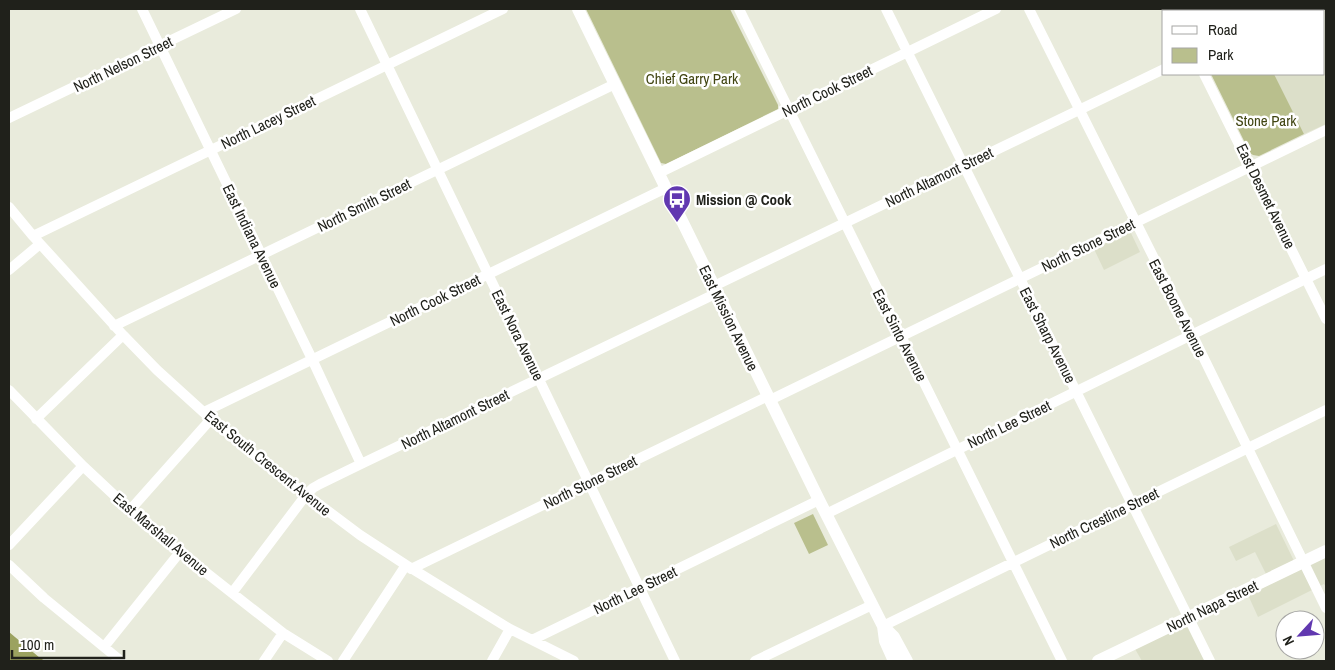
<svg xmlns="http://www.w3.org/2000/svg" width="1335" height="670" font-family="'Archivo Narrow',sans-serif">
<rect width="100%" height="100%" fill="#e9ebdc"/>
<!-- built -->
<path fill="#dcdfc9" d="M1179,9h147v115l-22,10 -30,-60h50v-63h-144z
M1130,231l10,21 -36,18 -10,-21z
M1276,524l18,37 -28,13 -11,-22 -19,9 -7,-14z
M1326,557v30l-2,-3 -66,33 -10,-22z
M1187,624l18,37h-63l-7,-12z"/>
<!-- green -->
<path fill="#b9bf8d" d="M586,9h144l48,96v4l-112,55 -5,-1z
M1211,74h63l30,60 -45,22 -6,-1 -3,-2z
M813,514l15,31 -19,9 -15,-31z"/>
<!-- water -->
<path fill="#9ba260" d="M9,632l31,26 5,3h-36z"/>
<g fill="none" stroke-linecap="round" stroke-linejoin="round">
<!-- minor -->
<path stroke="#fff" stroke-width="10" d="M142,9l170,350 49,105
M360,9l315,652
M739,9l323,652
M886,9l324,652
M1029,9l163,325 134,274
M1172,9l1,2
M1204,74l122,245
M9,118l227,-109
M659,173l337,-164
M9,207l24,29 90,99 34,35 54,49 53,44 96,72 46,30 104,64 64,32
M33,236l470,-227
M9,270l31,-26
M714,286l450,-217
M114,326l501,-242
M9,390l74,76 47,44 50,42 103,81 45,28
M770,400l556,-270
M204,412l462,-224
M36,419l87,-84
M130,510l81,-91
M826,514l500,-245
M9,545l74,-79
M9,565l35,33 77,63
M411,569l357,-173
M232,593l74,-98 7,-7 7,-4 41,-20 356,-171
M883,626l443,-216
M532,640l287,-140
M104,647l76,-95
M264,661l19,-28
M343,661l63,-96
M492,661l18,-32
M755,661l117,-56"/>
<!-- major -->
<path stroke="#fff" stroke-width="12" d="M578,9l241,491 64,126 2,15 9,20
M883,626l11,11 13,24
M1098,661l228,-110"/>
</g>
<!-- icons -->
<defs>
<g id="bus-pin" transform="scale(1.4375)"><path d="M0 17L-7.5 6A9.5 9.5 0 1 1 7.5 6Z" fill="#6138b0" stroke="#fff"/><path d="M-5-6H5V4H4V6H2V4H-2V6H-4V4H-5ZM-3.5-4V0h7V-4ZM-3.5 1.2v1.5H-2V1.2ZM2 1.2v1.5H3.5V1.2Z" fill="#fff"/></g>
</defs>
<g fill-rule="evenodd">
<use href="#bus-pin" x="677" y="199"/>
</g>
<g text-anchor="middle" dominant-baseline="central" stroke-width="5" stroke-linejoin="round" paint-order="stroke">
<!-- street labels -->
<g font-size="15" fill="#20211b" stroke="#fff">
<text transform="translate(123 64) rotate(-26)">North Nelson Street</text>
<text transform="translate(827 91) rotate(-26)">North Cook Street</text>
<text transform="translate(268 122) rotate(-26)">North Lacey Street</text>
<text transform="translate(939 177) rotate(-26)">North Altamont Street</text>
<text transform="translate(1266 196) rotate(64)">East Desmet Avenue</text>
<text transform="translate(364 205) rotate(-26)">North Smith Street</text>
<text transform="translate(252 236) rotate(64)">East Indiana Avenue</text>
<text transform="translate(1088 245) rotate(-26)">North Stone Street</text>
<text transform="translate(435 300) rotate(-26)">North Cook Street</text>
<text transform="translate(1178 308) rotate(63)">East Boone Avenue</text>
<text transform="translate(729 318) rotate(64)">East Mission Avenue</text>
<text transform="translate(518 335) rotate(64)">East Nora Avenue</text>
<text transform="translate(900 335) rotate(63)">East Sinto Avenue</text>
<text transform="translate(1048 335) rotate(63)">East Sharp Avenue</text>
<text transform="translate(455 419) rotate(-26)">North Altamont Street</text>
<text transform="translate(1009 424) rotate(-26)">North Lee Street</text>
<text transform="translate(268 463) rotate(39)">East South Crescent Avenue</text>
<text transform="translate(590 482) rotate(-26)">North Stone Street</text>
<text transform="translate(1104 518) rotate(-26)">North Crestline Street</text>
<text transform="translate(161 534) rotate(40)">East Marshall Avenue</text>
<text transform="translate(635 590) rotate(-26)">North Lee Street</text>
<text transform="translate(1212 606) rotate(-26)">North Napa Street</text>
</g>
<!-- park labels -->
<g font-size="15" fill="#414512" stroke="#fff">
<text x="692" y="78">Chief Garry Park</text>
<text x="1266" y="120">Stone Park</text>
</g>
<!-- poi labels -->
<g font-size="15" font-weight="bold" fill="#20211b" stroke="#fff" text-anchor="start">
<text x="696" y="199">Mission @ Cook</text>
</g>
</g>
<!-- border -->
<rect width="1335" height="670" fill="none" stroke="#20211b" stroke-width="20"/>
<!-- legend -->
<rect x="1162" y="10" width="162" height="65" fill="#ffffff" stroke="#a6a6a4"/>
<rect x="1172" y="26" width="25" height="8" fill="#ffffff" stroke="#a6a6a4"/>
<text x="1208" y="35" font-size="15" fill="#20211b">Road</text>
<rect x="1172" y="48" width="25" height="15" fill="#b9bf8d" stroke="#a6a6a4"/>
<text x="1208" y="60" font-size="15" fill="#20211b">Park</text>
<!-- north arrow -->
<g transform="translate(1300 635) rotate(244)"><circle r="24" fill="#ffffff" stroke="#a6a6a4"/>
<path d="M0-4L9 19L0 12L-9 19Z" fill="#6138b0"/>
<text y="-8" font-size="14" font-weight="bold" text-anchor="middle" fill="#20211b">N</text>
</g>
<!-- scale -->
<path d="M12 650v8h112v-8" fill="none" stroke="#20211b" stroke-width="2.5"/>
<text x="20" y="650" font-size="15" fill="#20211b" stroke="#ffffff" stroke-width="4" paint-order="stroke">100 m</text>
</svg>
